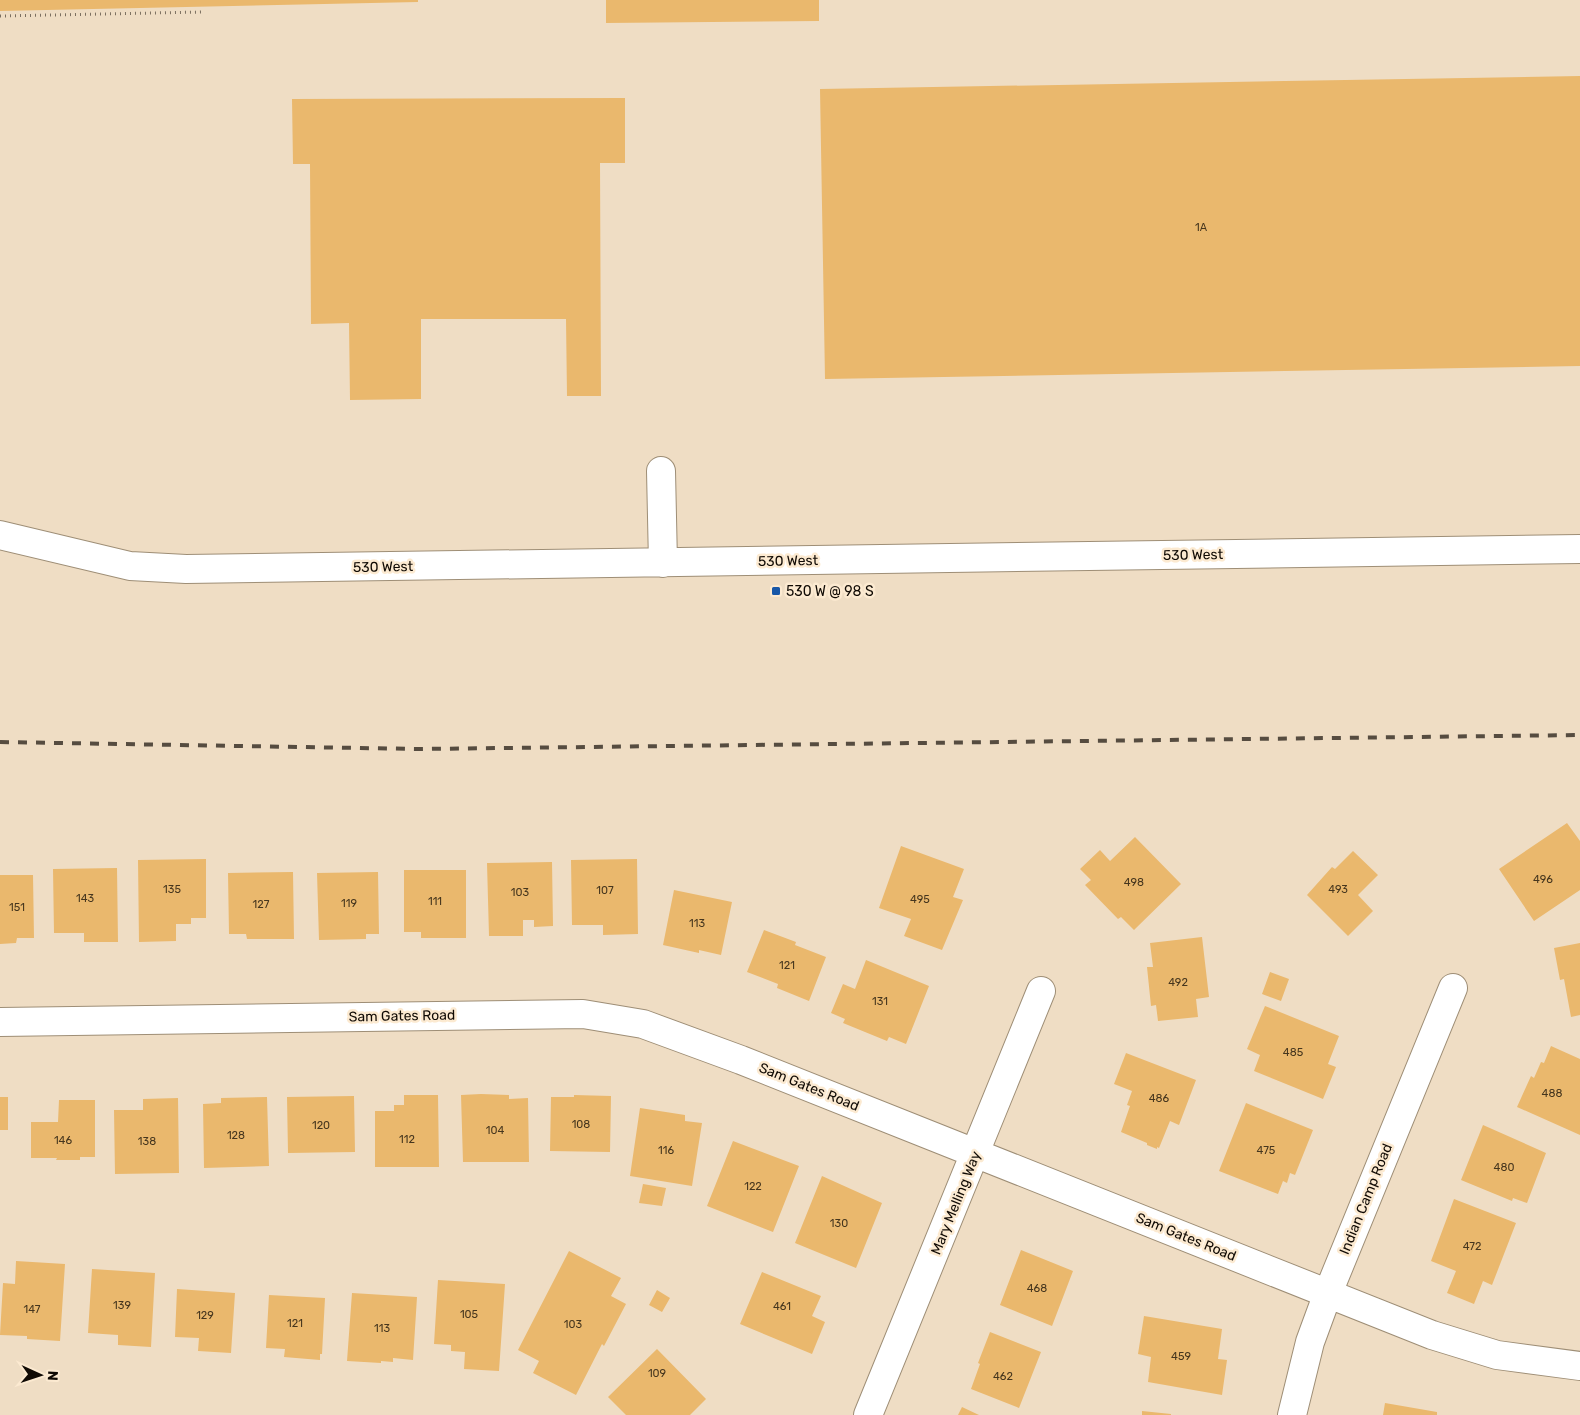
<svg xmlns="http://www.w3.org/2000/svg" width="1580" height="1415" font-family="Rubik,sans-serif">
<rect width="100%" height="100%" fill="#efddc4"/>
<!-- building -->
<path fill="#eab86d" d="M0,0h418v2l-418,9z
M606,0h213v21l-213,2z
M1580,76v290l-755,13 -5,-290z
M625,98v65h-25l1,233h-34l-1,-77h-145v80l-71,1 -1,-77 -38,1 -1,-160h-17l-1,-65z
M1567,823l13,18v49l-46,31 -35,-52z
M1135,837l46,47 -47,46 -13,-13 -3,2 -33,-34 6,-5 -11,-11 20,-19 10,11z
M901,846l63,23 -11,28 10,3 -21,50 -38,-14 7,-17 -32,-11z
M1353,851l25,24 -20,20 15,16 -25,25 -41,-41 25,-28 3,2z
M206,859v59h-15v6h-15v17l-37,1 -1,-82z
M637,859l1,75 -35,1v-10h-31l-1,-65z
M552,862l1,64 -19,1v-7h-11v16h-34l-2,-73z
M117,868l1,74h-34v-9h-30l-1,-64z
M404,870h62v68h-45v-6h-17z
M293,872l1,67h-47l-1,-5h-17l-1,-61z
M378,872l1,62h-13v5l-47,1 -2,-67z
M0,875h33l1,63h-17l-1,5 -16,1z
M674,890l58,12 -11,53 -22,-5v3l-36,-8z
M764,930l32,12 -1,3 31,12 -17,44 -32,-13 1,-4 -31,-12z
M1202,937l7,60 -13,2 2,18 -40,4 -2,-16 -5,1 -4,-39h6l-3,-24z
M1580,943v72l-9,2 -7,-38 -4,1 -6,-32z
M866,960l63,26 -23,58 -17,-7 -2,4 -44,-18 2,-4 -14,-6 12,-29 12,5z
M1270,972l19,7 -8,22 -19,-7z
M1265,1006l74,30 -11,28 8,3 -13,32 -69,-28 6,-16 -13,-6z
M1551,1046l29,13v76l-63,-28 14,-31 3,2 7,-16 3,1z
M1126,1053l70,27 -17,45 -9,-4 -11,27 -2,-1v2l-10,-4v-2l-26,-11 9,-26 -3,-1 5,-14 -18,-7z
M481,1094l28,1v4l19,-1 1,64h-66l-2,-67z
M404,1095h34l1,72h-64v-56h19v-6h10z
M574,1095l37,1 -1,56 -60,-1 1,-54h23z
M354,1096l1,56 -67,1 -1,-56z
M0,1097h8v33h-8z
M267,1097l2,69 -65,2 -1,-64 18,-1v-5z
M178,1098l1,75 -64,1 -1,-64h29v-11z
M59,1100h36v57h-15v3h-24l1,-2h-26v-36h27z
M1246,1103l67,27 -18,45 -5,-2 -3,10 -4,-2 -5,13 -59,-23z
M640,1108l45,7v6l17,2 -10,63 -62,-10z
M1483,1125l63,28 -19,50 -14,-5 -1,3 -51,-21z
M733,1141l66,25 -26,66 -66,-26z
M822,1176l60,27 -26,65 -61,-25z
M643,1184l23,4 -4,18 -23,-3z
M1454,1199l62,24 -24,62 -9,-4 -9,23 -27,-11 9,-22 -25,-10z
M1021,1250l52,21 -21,55 -52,-21z
M569,1251l52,27 -10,18 15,8 -22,42 -2,-2 -26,51 -43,-22 6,-12 -21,-11z
M16,1261l49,3 -5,77 -33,-2v-3l-27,-1 3,-52 12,1z
M92,1269l63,4 -4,74 -33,-2v-10l-30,-2z
M762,1272l59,24 -9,20 13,6 -13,32 -72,-30z
M438,1280l67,4 -6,87 -35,-2 1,-17 -14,-1v-6l-17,-1z
M177,1289l58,4 -4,60 -33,-2 1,-13 -24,-1z
M657,1290l13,8 -8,14 -13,-7z
M352,1293l65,4 -4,63 -20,-2v4l-12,-1v2l-34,-2z
M269,1295l56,3 -3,56h-2v6l-36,-3 1,-8 -19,-1z
M1144,1316l78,13 -4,30 9,1 -5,35 -74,-13 3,-25 -13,-3z
M990,1332l51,20 -22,56 -48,-19 9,-25 -2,-1z
M657,1349l49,50 -16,16h-64l-18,-18z
M1385,1403l52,9v3h-54z
M962,1407l17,8h-21z
M1142,1411l29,3v1h-29z"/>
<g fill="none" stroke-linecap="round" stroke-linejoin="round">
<!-- minor casing -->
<g stroke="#9e8e76" stroke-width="30">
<path id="minor" d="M661,471l2,92
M0,535l130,31 56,3 1394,-20
M0,1022l583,-8 60,10 98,36 691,275 65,20 83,11
M868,1415l173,-424
M1292,1415l18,-73 18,-49 125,-305"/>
</g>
<!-- path -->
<path stroke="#7a6e5f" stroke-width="3" stroke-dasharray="1 4" stroke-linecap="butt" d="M0,16l204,-4"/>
<!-- minor -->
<use href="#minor" stroke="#fff" stroke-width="28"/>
<!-- rail -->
<path stroke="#564c40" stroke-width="4" stroke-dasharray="9 9" stroke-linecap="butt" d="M0,742l421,7 1159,-14"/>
</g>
<!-- markers -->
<rect fill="#1857a7" stroke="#fcead1" stroke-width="2" x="771" y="586" width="10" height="10" rx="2.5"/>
<g text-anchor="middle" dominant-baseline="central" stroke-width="5" stroke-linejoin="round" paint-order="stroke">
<!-- number labels -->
<g font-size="11" fill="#46361e">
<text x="1201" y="227">1A</text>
<text x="1543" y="879">496</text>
<text x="1134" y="882">498</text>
<text x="172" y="889">135</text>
<text x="1338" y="889">493</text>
<text x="605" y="890">107</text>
<text x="520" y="892">103</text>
<text x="85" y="898">143</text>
<text x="920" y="899">495</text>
<text x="435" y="901">111</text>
<text x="349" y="903">119</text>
<text x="261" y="904">127</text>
<text x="17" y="907">151</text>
<text x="697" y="923">113</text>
<text x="787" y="965">121</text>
<text x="1178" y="982">492</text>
<text x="880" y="1001">131</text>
<text x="1293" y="1052">485</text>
<text x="1552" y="1093">488</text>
<text x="1159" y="1098">486</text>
<text x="581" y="1124">108</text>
<text x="321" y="1125">120</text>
<text x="495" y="1130">104</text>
<text x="236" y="1135">128</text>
<text x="407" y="1139">112</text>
<text x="63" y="1140">146</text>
<text x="147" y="1141">138</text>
<text x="666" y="1150">116</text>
<text x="1266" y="1150">475</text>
<text x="1504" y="1167">480</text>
<text x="753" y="1186">122</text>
<text x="839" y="1223">130</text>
<text x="1472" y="1246">472</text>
<text x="1037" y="1288">468</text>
<text x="122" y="1305">139</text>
<text x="782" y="1306">461</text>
<text x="32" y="1309">147</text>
<text x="469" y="1314">105</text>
<text x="205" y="1315">129</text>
<text x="295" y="1323">121</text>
<text x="573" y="1324">103</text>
<text x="382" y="1328">113</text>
<text x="1181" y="1356">459</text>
<text x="657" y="1373">109</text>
<text x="1003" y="1376">462</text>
</g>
<!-- street labels -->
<g font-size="14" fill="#100a04" stroke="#fcead1">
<text transform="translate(1193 555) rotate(-1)">530 West</text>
<text transform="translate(788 561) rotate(-1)">530 West</text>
<text transform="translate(383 567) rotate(-1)">530 West</text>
<text transform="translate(402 1016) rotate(-1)">Sam Gates Road</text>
<text transform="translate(809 1087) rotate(22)">Sam Gates Road</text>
<text transform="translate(1366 1199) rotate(-68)">Indian Camp Road</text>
<text transform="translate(956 1203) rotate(-68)">Mary Melling Way</text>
<text transform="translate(1186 1237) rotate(22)">Sam Gates Road</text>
</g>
<!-- poi labels -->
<g font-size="14" fill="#100a04" stroke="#fcead1" text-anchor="start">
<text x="786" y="591">530 W @ 98 S</text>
</g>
</g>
<!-- north arrow -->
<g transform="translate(40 1375) rotate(93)" stroke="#fcead1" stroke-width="4" paint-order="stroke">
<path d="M0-4L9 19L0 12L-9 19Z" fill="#100a04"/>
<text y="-8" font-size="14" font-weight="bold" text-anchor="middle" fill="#100a04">N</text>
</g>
</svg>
